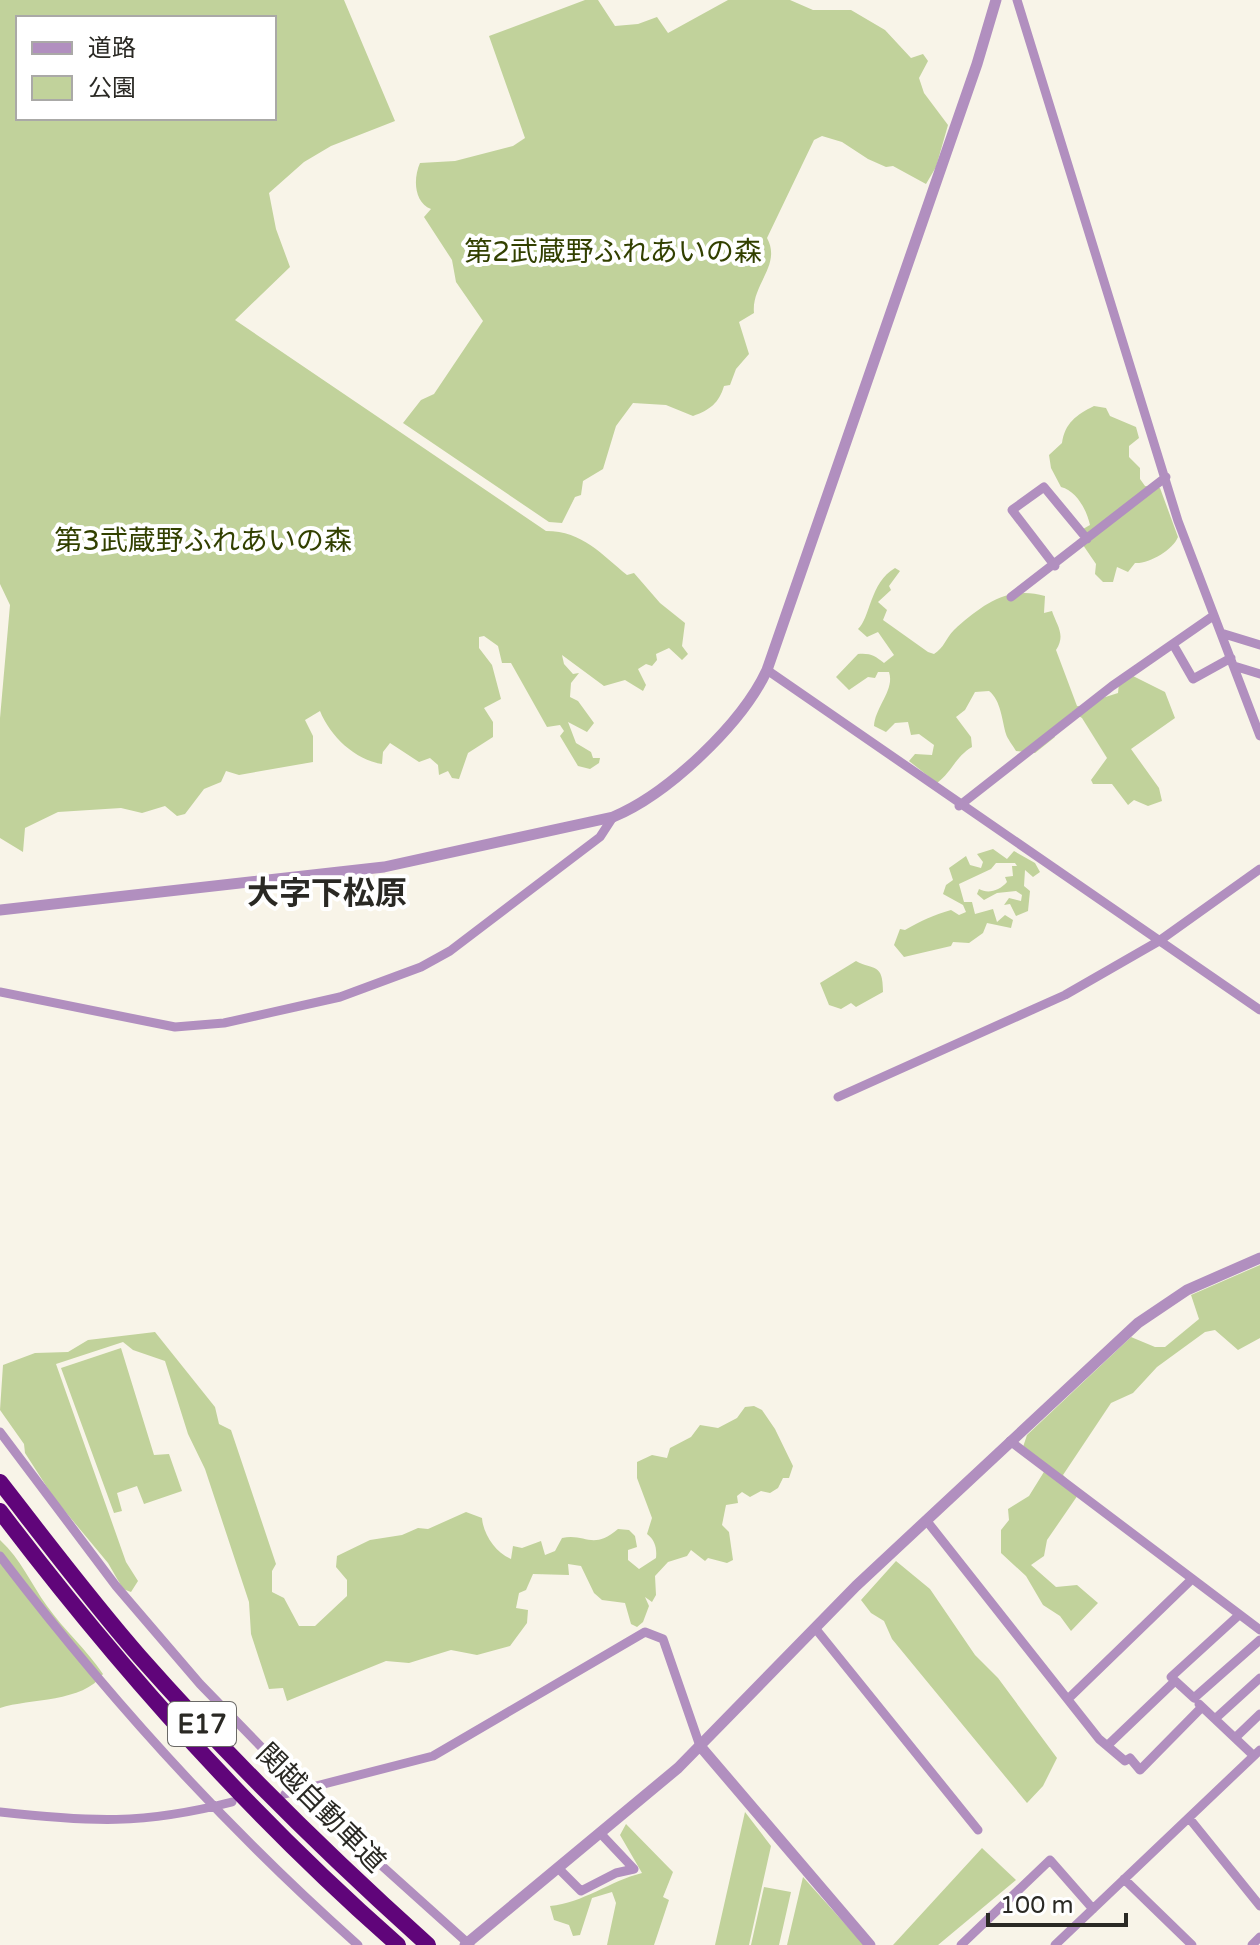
<svg xmlns="http://www.w3.org/2000/svg" width="1260" height="1945" font-family="'Varela Round','Noto Sans JP',sans-serif">
<rect width="100%" height="100%" fill="#f8f4e8"/>
<!-- green -->
<path fill="#c1d29b" fill-rule="evenodd" d="M0,0h344l51,121 -64,25 -27,16 -35,31 7,36 14,38 -55,53 311,211c37,0 56,24 81,44l7,-2 26,30 25,20 -3,23 6,8 -6,6 -13,-12 -13,6 1,6 -5,6 -6,-2 -8,5 8,16 -3,6 -18,-11 -21,6 -42,-31 2,9 9,10 6,-1 -8,10 -1,14 8,4 16,22 -7,9 -19,-10 8,21 15,9 2,6h7l-1,5 -9,6 -12,-3 -18,-30 4,-5 -4,-6 -13,2 -36,-64h-9l-4,-17 -14,-10 -5,1v11l13,17 9,34 -17,9 9,14v15l-25,16 -9,26 -7,-1 -4,-7 -9,4 -1,-10 -8,-7 -11,4 -29,-19 -7,9 -1,12c-27,-4 -52,-28 -62,-53l-15,9 8,16v26l-74,13 -13,-4 -5,11 -17,7 -19,25 -8,2 -12,-10 -23,7 -21,-5 -63,4 -33,16 -2,24 -23,-14v-120l10,-113 -10,-21zM18,18h256v100h-256z
M585,0h13l17,26 23,-2 19,-7 11,16 60,-33h62l23,10h38l34,20 26,28 12,-4 5,7 -9,17 5,15 24,32 -12,42 -10,17 -33,-18 -7,1 -18,-8 -26,-17 -20,-6 -8,4 -47,98c15,27 -16,47 -13,75l-15,9 10,32 -13,15 -6,16 -6,1c-5,17 -14,24 -31,30l-27,-11 -33,-2 -17,23 -13,43 -20,12 -2,14 -6,2 -13,26 -13,-1 -146,-99 18,-23 13,-6 49,-73 -27,-39 -4,-22 -28,-43 7,-8c-17,-7 -18,-30 -11,-46l35,-2 58,-15 12,-8 -36,-102z
M1094,406l12,2 4,8 26,11 3,11 -10,8v11l11,11v11l5,7 15,2 18,49c-5,13 -29,27 -43,26l-7,9 -11,-5 -4,15h-10l-8,-8 1,-10 -13,-19v-16l7,-4c-3,-14 -13,-34 -29,-38l-10,-19 -2,-13 13,-12c3,-20 14,-28 32,-37z
M895,568l5,3 -11,15 2,4 -13,12 9,8 -4,10 45,32 6,2c10,-6 12,-16 20,-24 27,-24 53,-45 91,-34l-1,17 8,-2c5,15 14,24 4,39l21,56 12,1 4,-6 25,-8 1,-10 14,-7 32,16 10,26 -44,31 28,39 3,13 -14,5 -14,-6 -6,5 -16,-21h-19l-2,-4 16,-22 -25,-40 -10,-6 -20,17 3,8 -20,16 -19,-2c-3,-5 -9,-13 -10,-17 -4,-13 -5,-34 -17,-43l-14,1 -10,18 -9,7 15,20 1,10c-17,10 -20,25 -35,36l-28,-22 6,-7 17,1 2,-10 -15,-11 -8,1 -3,-13 -13,1 -9,9 -12,-6c1,-19 21,-36 15,-54h-11l-3,6 -7,-1 -19,13 -13,-13 22,-23c13,-1 17,2 26,9l10,-8 -16,-23 -11,5 -9,-8c12,-10 12,-47 37,-61z
M993,849l14,10 7,-8 21,12 5,9 -7,5 -8,-7 -1,16 6,5 -2,20 -12,5 -6,-12 -6,1 5,-7 12,3 1,-6 -6,-4 -19,2 -13,7 -7,-6 2,-5c9,5 20,2 28,-7l-2,-5 8,-1 -1,-10h5l-2,-3h-19l-5,6 -32,15 5,18h8l3,12 18,-5 4,13 8,-7 8,5 -2,8 -24,-5 -4,10 -14,10 -16,-1 -2,4 -47,11 -10,-12 6,-16 5,1c16,-9 28,-15 46,-20l8,5 7,-3 -3,-7 -20,-11 3,-9 7,-5 -4,-12 17,-12 4,9 11,3 2,-6 -6,-8z
M856,961c18,10 27,1 27,31l-27,15 -5,-4 -10,6 -12,-4 -9,-22z
M1260,1265v73l-22,12 -23,-20 -10,2 -48,35 -24,26 -22,10 -48,72 17,17 -33,48 -3,16 -13,9 25,22 21,-2 21,18 -27,28 -11,-15 -17,-11 -17,-29 -25,-23v-23l8,-10 -1,-11 21,-13 18,-29 -24,-20 4,-12 104,-98 24,10h10l34,-28 -8,-24z
M155,1332l60,75 4,17 12,6 45,134 -4,7v21l12,6 15,28h16l32,-30v-16l-11,-13 1,-11 33,-16 32,-5 16,-7 10,1 38,-17 16,6c1,16 14,35 29,41l2,-13 9,2 19,-7 4,14 10,-4 7,-13c24,-5 30,13 56,-9l11,1 6,6 2,11 -9,3v10l11,9 17,-11c1,-10 -1,-18 -9,-24l5,-16 -15,-40v-16l15,-7 15,3 3,-10 21,-11 9,-12 18,3 19,-10 8,-11 9,-1 8,4 13,19 18,37 -4,12h-6l-5,10 -8,5 -9,-2 -11,6 -8,-5 -5,4 1,7 -12,2 -4,20 7,7 4,28 -6,3 -19,-5 -3,3 -14,-11 -4,6 -19,6 -13,14 1,19 -4,7 -7,-5 4,9 -6,16 -6,5 -6,-3 -6,-21 -23,-3 -8,-7 -13,-27 -13,-2 1,11 -36,-1 -7,16 -7,3 -3,15 12,2 -1,13 -17,23 -33,9 -26,-5 -42,13 -23,-2 -99,40 -4,-13 -14,1 -18,-55 -2,-32 -44,-133 -17,-35 -23,-73 -32,-11 -10,-8 -67,22 70,198 12,19 -7,11 -8,-3 -15,-26 -54,-65 -29,-45 -1,-9 -24,-34 3,-45 32,-12 33,-1 20,-12z
M121,1348l33,107 15,-1 13,37 -38,13 -7,-18 -20,7 5,18 -8,2 -53,-145z
M0,1540c21,19 31,44 47,66 17,24 40,44 56,68 -20,29 -73,24 -103,34z
M896,1561l34,28 45,66 23,23 59,80 -14,28 -16,17 -135,-164 -8,-18 -13,-8 -10,-13z
M745,1812l26,34 -22,99h-34z
M626,1824l47,48 -10,25 6,3 -15,45h-47l9,-42 -4,-11 -20,6 -12,37 -7,1 -4,-11 -15,-5 -4,-14c33,-3 60,-25 92,-33l-22,-38z
M982,1848l34,32 -78,65h-45z
M803,1877l61,68h-77z
M764,1887l27,5 -12,53h-28z"/>
<g fill="none" stroke-linecap="round" stroke-linejoin="round">
<!-- minor -->
<path stroke="#b18fbf" stroke-width="9" d="M1017,0l161,521 82,215
M1055,566l-43,-56 32,-23 43,52
M1011,597l155,-120
M1221,633l39,12
M1174,646l19,33 38,-21
M1234,666l26,8
M767,670l493,340
M959,806l153,-120 101,-70
M0,992l175,35 49,-4 116,-26 81,-30 29,-16 150,-114 13,-20
M838,1097l227,-102 94,-54 101,-72
M0,1432l116,154 84,98 142,146 128,115
M1010,1441l250,189
M926,1520l173,219 26,22 5,-3 10,12 62,-63
M0,1556c107,140 226,272 358,389
M1239,1615l-68,62 23,21 66,-58
M815,1628l163,202
M1068,1699l123,-119
M1199,1704l55,52
M1216,1718l44,-40
M1236,1737l24,-23
M1109,1744l66,-63
M285,1794l148,-38 212,-124 18,7 37,107
M0,1812c90,10 143,13 232,-10
M1189,1818l71,88
M558,1868l23,23 35,-18 18,-4 -33,-35
M1124,1879l68,66
M961,1945l89,-85 43,49
M1055,1945l205,-195
M1252,1945l8,-8"/>
<!-- tertiary -->
<path stroke="#b18fbf" stroke-width="11" d="M0,910l384,-43 229,-50c55,-23 129,-93 154,-147l210,-606 19,-64
M700,1746l170,199
M465,1945l213,-177 178,-182 282,-263 49,-33 73,-32"/>
<!-- motorway -->
<path stroke="#60057a" stroke-width="16" d="M0,1482c46,59 91,119 140,175 90,102 187,197 288,288
M0,1511c119,157 250,304 398,434"/>
</g>
<g text-anchor="middle" dominant-baseline="central" stroke-width="8" stroke-linejoin="round" paint-order="stroke">
<!-- shield labels -->
<rect fill="#fff" stroke="#6a6966" stroke-width="2" x="168" y="1702" width="68" height="44" rx="6"/>
<g font-size="26" font-weight="bold" fill="#2a2924">
<text x="202" y="1724">E17</text>
</g>
<!-- park labels -->
<g font-size="28" fill="#324000" stroke="#fff">
<text x="613" y="252">第2武蔵野ふれあいの森</text>
<text x="203" y="541">第3武蔵野ふれあいの森</text>
</g>
<!-- street labels -->
<g font-size="28" fill="#2a2924" stroke="#fff">
<text transform="translate(321 1808) rotate(45)">関越自動車道</text>
</g>
<!-- quarter labels -->
<g font-size="32" font-weight="bold" fill="#2a2924" stroke="#fff">
<text x="327" y="894">大字下松原</text>
</g>
</g>
<!-- legend -->
<rect x="16" y="16" width="260" height="104" fill="#ffffff" stroke="#aaa9a7" stroke-width="2"/>
<rect x="32" y="42" width="40" height="12" fill="#b18fbf" stroke="#aaa9a7" stroke-width="2"/>
<text x="88" y="56" font-size="24" fill="#2a2924">道路</text>
<rect x="32" y="76" width="40" height="24" fill="#c1d29b" stroke="#aaa9a7" stroke-width="2"/>
<text x="88" y="96" font-size="24" fill="#2a2924">公園</text>
<!-- scale -->
<path d="M988 1913v12h138v-12" fill="none" stroke="#2a2924" stroke-width="4"/>
<text x="1000" y="1913" font-size="24" fill="#2a2924" stroke="#ffffff" stroke-width="6" paint-order="stroke">100 m</text>
</svg>
